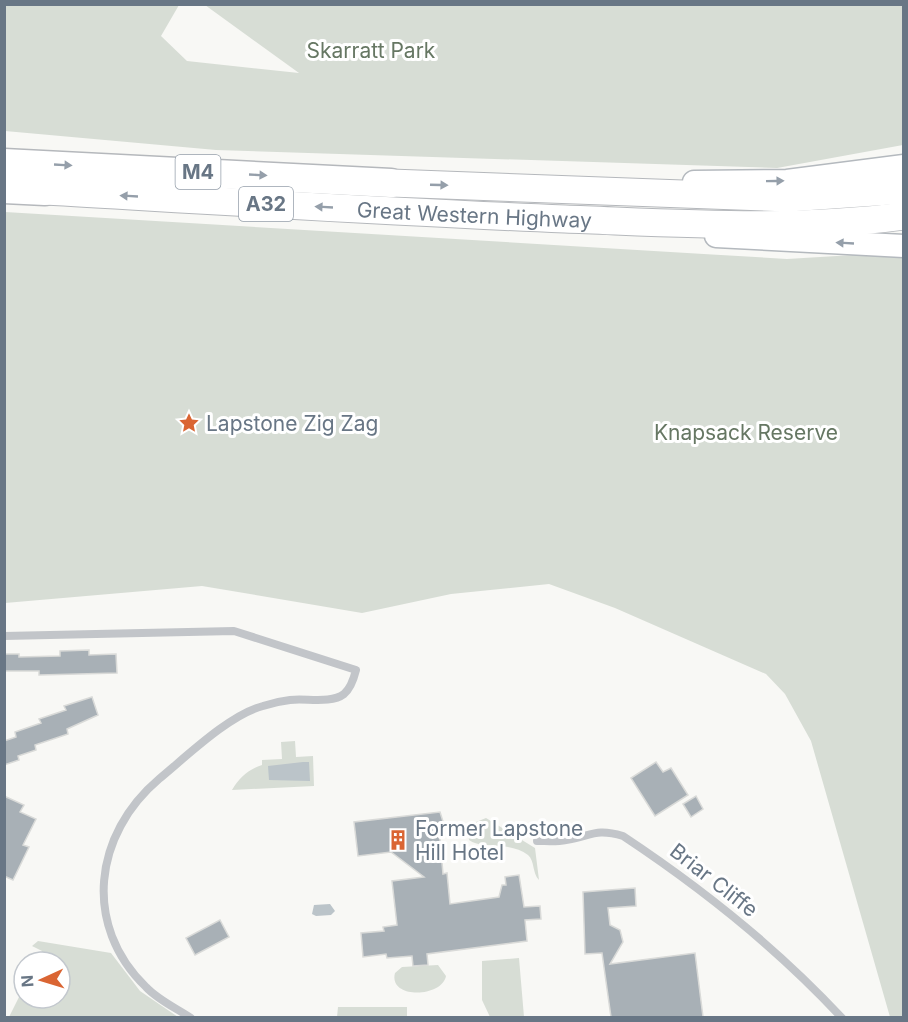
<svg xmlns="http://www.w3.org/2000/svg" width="908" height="1022" font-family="Inter,sans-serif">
<rect width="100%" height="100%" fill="#f8f8f5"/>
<!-- green -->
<path fill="#d7ddd5" d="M4,5h175l-18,31 26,25 112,12 -94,-68h698v140l-126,23 -561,-18 -211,-19z
M5,212l782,47 116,-7v765h-13l-79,-276 -26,-47 -19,-20 -151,-66 -66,-24 -98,10 -89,19 -160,-27 -197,17z
M295,741l1,16 17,-1 1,30 -82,4c7,-12 17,-21 30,-25v-5l20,-1 -1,-17z
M486,818l49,30 4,32c-7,-7 -4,-19 -11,-25 -18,-14 -48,-6 -59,-15l-1,-9 3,-7z
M38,941l73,12 29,38 38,26h-169l15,-30v11h36v-36h-23l5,-11 -10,-5z
M519,958l5,59h-34l-8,-17v-39z
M438,965l8,11c-4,22 -58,23 -51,-3l7,-6z
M338,1007h69v10h-70z"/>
<!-- water -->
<path fill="#bbc4c9" d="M303,762h6l1,19 -41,-1 -1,-14z
M330,904l5,7 -4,4 -15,1 -4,-2 2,-9z"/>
<!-- building -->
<path fill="#a8b0b6" stroke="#d9dad8" stroke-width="1.5" d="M89,650v5l27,-1 1,19 -78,2v-4h-35v-17h15v3l41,-1v-5z
M92,697l6,18 -31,14 1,5 -33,11 1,5 -18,6 1,4 -15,5v-24l12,-4 -1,-5 26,-9 -2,-4 27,-9 -2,-4z
M656,762l7,10 8,-4 17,27 -33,21 -24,-38z
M4,796l20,9 -4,7 16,7 -13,26 6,2 -16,33 -9,-4z
M696,796l7,13 -12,8 -8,-13z
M440,812l5,16 -6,1 4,45 4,-1 3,31 49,-7 3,-12h4l-1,-8 14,-2 5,32 16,-1 1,13 -16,1 2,21 -100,13 1,11 -15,1 -1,-10 -25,2 -1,-4 -23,3 -2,-24 23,-2 -1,-4 14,-2 -5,-44 32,-4 -33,-25 -33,4 -4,-34z
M635,888l1,18 -28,2 2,17 10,5 3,12 -13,22 85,-11 8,64h-92l-9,-64 -17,1 -2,-62z
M220,920l9,17 -34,18 -9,-17z"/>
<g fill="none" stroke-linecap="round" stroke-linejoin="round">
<!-- secondary casing -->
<g stroke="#b4b9be" stroke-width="25">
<path id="secondary" d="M694,182l93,-1 117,-15
M716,236l188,10"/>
</g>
<!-- trunk casing -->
<g stroke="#b5b8bc" stroke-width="29">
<g id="trunk">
<path d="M391,183l397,15 116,-8"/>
<path id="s1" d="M45,191c173,10 346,21 520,28 113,4 226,12 339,-3"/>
</g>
</g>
<!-- motorway casing -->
<g stroke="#b5b8bc" stroke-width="31">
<path id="motorway" d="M4,163l387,20
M4,189l41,2"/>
</g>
<!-- service -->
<path stroke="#c2c5c9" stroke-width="8" d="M4,636l230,-5 122,39c-2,8 -5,18 -12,24 -13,10 -38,4 -54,6 -9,1 -18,3 -27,6 -34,9 -76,50 -104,73 -65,55 -77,146 -13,208 12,13 30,21 45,31
M537,841c10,0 20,1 29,-1 26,-4 29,-12 57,-4 80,53 154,112 219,182"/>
<!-- secondary -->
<use href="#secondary" stroke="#fff" stroke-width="22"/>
<!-- trunk -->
<use href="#trunk" stroke="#fff" stroke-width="27"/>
<!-- motorway -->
<use href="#motorway" stroke="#fff" stroke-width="28"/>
</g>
<!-- one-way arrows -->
<defs><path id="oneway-solid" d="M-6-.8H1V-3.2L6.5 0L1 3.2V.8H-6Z" transform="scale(1.5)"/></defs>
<g fill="#959faa">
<use href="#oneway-solid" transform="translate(63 165) rotate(3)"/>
<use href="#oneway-solid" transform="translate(258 175) rotate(3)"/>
<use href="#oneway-solid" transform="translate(775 181) rotate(-1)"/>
<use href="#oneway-solid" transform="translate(439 185) rotate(2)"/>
<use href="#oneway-solid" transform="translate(129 196) rotate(-177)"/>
<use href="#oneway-solid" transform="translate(324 207) rotate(-177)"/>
<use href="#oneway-solid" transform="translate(845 243) rotate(-177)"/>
</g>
<!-- icons -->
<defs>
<g id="sight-bare" transform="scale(1.62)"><path d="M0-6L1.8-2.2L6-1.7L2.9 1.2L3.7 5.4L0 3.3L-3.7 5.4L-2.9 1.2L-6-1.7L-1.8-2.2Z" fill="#da6533" stroke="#fff" stroke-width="2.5" paint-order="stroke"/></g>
<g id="building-bare" transform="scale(1.62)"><path d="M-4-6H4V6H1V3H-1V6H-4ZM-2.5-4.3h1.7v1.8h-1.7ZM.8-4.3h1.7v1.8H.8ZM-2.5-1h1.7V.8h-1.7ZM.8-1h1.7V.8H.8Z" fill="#da6533" stroke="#fff" stroke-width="2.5" paint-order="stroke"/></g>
</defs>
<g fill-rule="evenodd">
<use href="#sight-bare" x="189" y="423"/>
<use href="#building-bare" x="398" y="840"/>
</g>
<g text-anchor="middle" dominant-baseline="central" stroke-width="6" stroke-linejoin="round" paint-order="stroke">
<!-- shield labels -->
<g fill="#fff" stroke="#959faa" stroke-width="1.5">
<rect x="175.5" y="155" width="45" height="34" rx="4.5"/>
<rect x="239" y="187" width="54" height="34" rx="4.5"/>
</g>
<g font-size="20" font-weight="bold" fill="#687685">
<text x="198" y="172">M4</text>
<text x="266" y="204">A32</text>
</g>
<!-- park labels -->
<g font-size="21" fill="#667763" stroke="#fff">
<text x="371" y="50">Skarratt Park</text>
<text x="746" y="432">Knapsack Reserve</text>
</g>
<!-- street labels -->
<g font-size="21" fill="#687685" stroke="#fff">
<text stroke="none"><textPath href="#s1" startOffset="430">Great Western Highway</textPath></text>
<text transform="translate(714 880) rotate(38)">Briar Cliffe</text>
</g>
<!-- poi labels -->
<g font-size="21" fill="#687685" stroke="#fff" text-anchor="start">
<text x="206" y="423">Lapstone Zig Zag</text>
<text x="415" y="828">Former Lapstone<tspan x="415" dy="24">Hill Hotel</tspan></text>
</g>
</g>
<!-- border -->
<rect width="908" height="1022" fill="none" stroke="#687685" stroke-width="12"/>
<!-- north arrow -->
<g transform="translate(42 980) rotate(266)"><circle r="28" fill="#ffffff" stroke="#c3c8ce" stroke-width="1.5"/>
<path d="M0-4.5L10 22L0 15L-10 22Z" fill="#da6533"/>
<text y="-9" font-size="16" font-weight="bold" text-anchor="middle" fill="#687685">N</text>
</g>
</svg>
